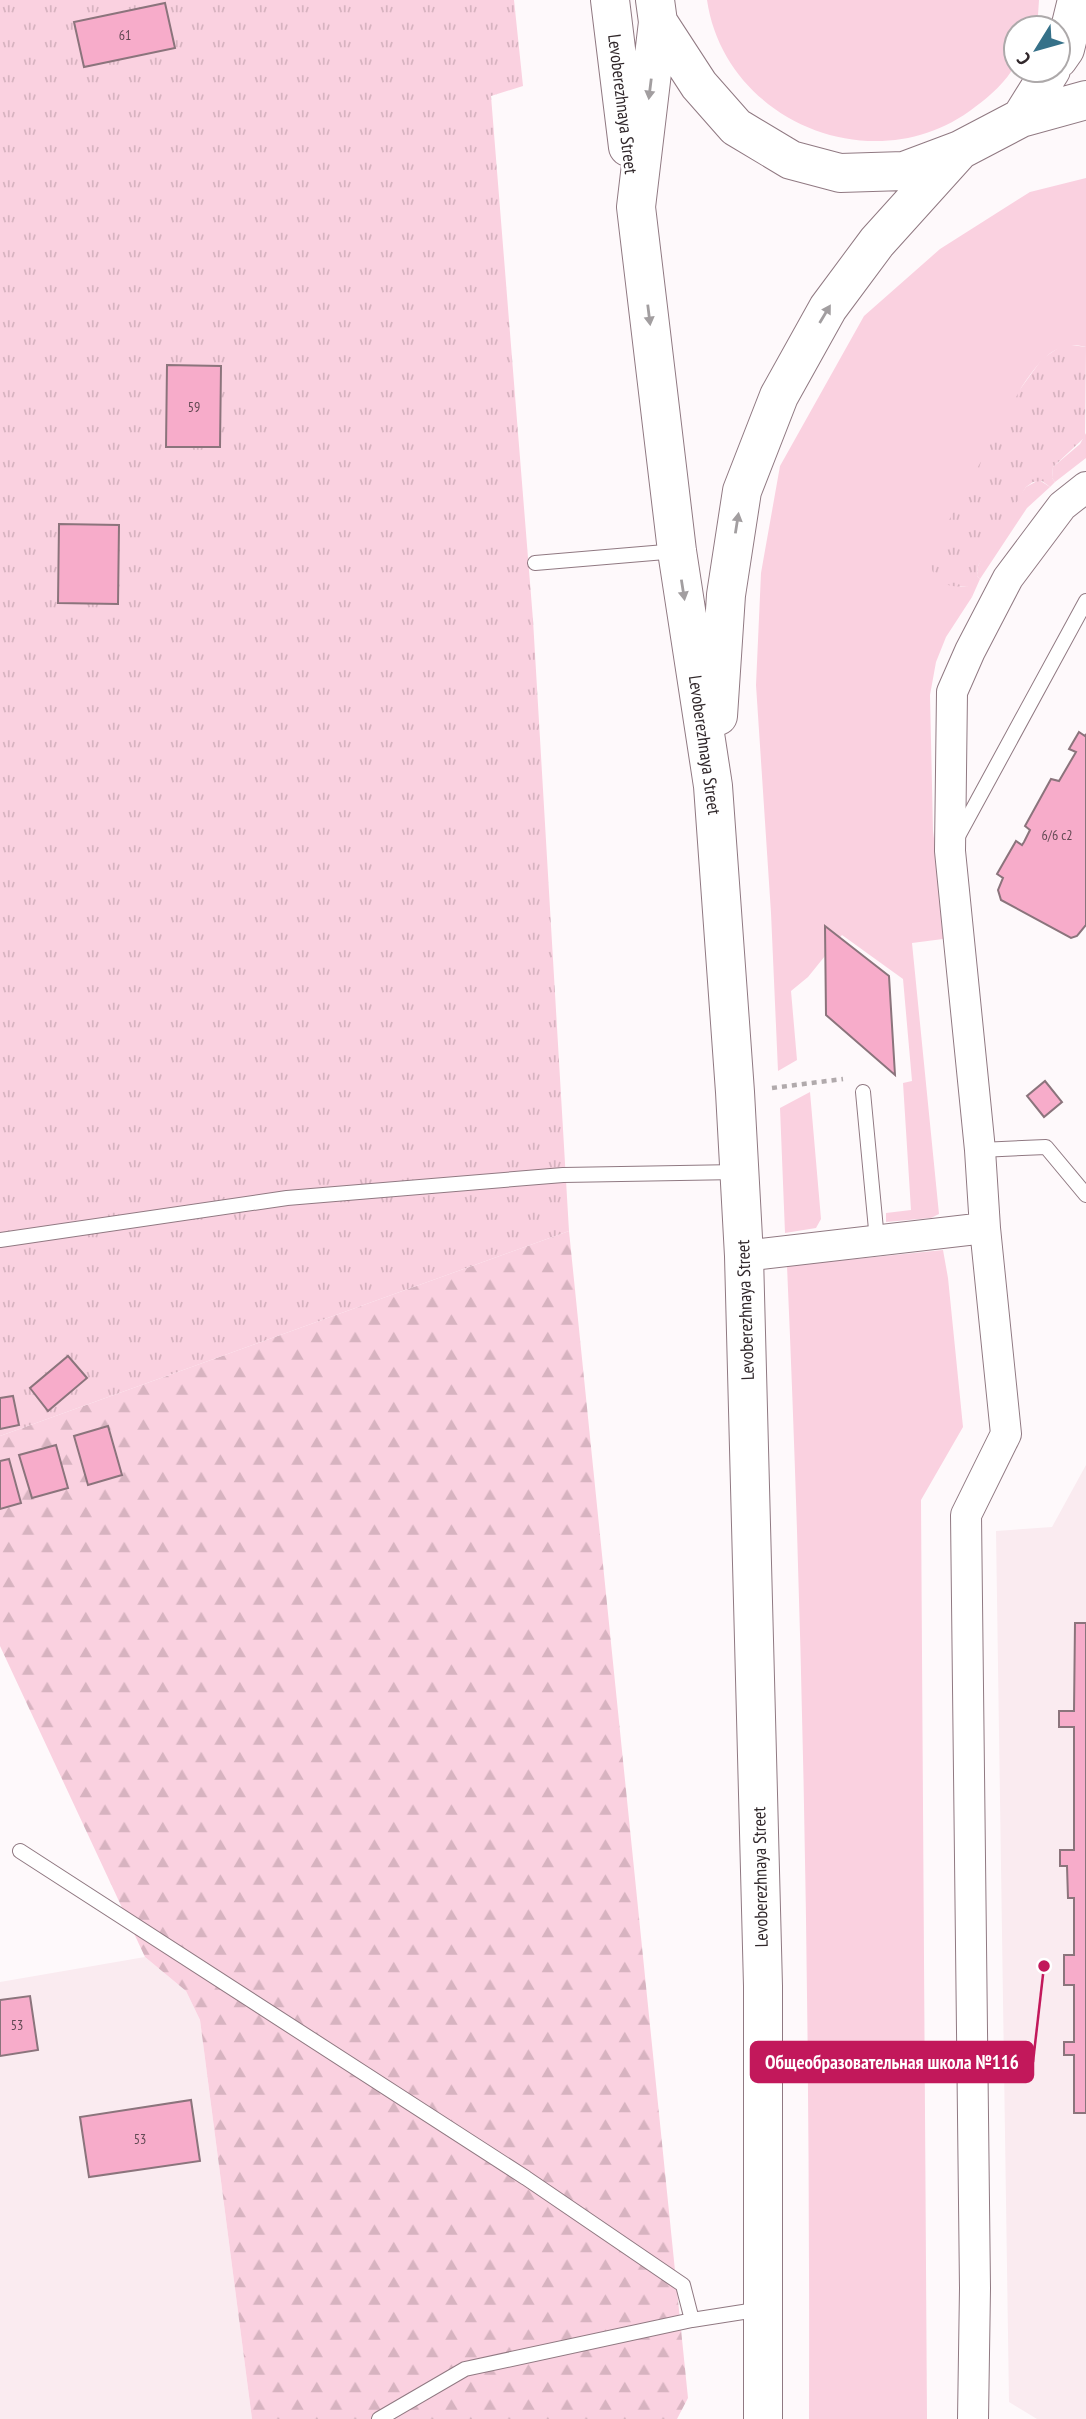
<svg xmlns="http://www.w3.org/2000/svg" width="1086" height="2419" font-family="'PT Sans Narrow',sans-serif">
<defs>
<pattern id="forest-firs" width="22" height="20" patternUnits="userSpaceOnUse" patternTransform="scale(1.75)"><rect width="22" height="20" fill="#fad1e0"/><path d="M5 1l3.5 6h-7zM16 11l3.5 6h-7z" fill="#d7b3c0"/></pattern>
<pattern id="park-tufts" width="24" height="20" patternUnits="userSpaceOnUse" patternTransform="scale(1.75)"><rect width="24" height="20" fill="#fad1e0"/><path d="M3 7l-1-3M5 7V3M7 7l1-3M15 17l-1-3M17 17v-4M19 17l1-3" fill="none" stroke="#d7b3c0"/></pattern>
</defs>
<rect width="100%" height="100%" fill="#fef9fb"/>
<!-- built -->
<path fill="#faebf0" d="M1086,1465v954h-49l-28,-17 -13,-871 56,-4z
M145,1957l41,34 14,29 52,399h-252v-437z"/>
<!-- grass -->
<path fill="#fad1e0" d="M707,0h332l-1,15 -6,13h-16c0,10 3,28 -1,37 -9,17 -25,31 -40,42 -98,77 -250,16 -268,-107z
M1086,178v169c-31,-9 -49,17 -65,41l-61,199 7,-1 3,2 2,9 -26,40 -10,25 -6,33 3,136 9,67 1,41 -31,4 27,271 -8,4 -45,4v-9l25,-3 -8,-127 9,-2 -9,-102 -61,-44 -34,42 -17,14 6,69 -19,11 -7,-158 -15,-228 5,-112 19,-107 84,-150 76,-67 90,-57z
M1086,433v25l-31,24 -3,-4 1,-11 27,-23z
M1039,480l11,7 -23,21 -47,71 -3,-3 1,-10 5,-10 38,-62 5,-7z
M810,1092l11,127 -5,9 -31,5 -5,-125z
M943,1250l5,28 15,149 -42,73 6,919h-118c1,-385 -5,-768 -22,-1153z"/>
<!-- forest -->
<path fill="url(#forest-firs)" d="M569,1231l119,1167 -11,21h-425l-52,-399 -14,-29 -41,-34 -145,-311v-210z"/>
<!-- park -->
<path fill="url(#park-tufts)" d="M0,0h514l9,86 -32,10 42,524 36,611 -569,205z
M1064,344l22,3 -1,90 -32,30 -1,11 3,4 -5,5 -8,-6 -9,1 -7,5 -48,79 -1,10 3,3 -8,18 -5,-11c-30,4 -44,-15 -31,-42l85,-156 21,-29z"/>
<!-- building -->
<path fill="#f7acca" stroke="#8b747c" stroke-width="2" d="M165,3l10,45 -91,19 -10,-45z
M167,365l54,1 -1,81h-54z
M59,524l60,1 -1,79 -60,-1z
M1079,732l6,4 1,-2v191l-9,11 -6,2 -70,-38 -3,-10 5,-12 -6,-4 19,-33 6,4 2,-3 6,-12 -5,-4 26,-47 8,2 17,-29 -7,-3z
M825,926l64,50 6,99 -69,-60z
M1045,1081l17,21 -18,15 -17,-21z
M68,1356l19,22 -39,33 -18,-23z
M13,1396l6,29 -19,4v-31z
M108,1426l14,49 -34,10 -14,-49z
M56,1445l12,43 -36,10 -13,-43z
M9,1459l12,44 -21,6v-48z
M1075,1623h11v490h-12v-58h-10v-13h10v-57h-10v-30h10v-57h-6l-1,-32h-7v-16h14v-123h-15v-16h15z
M30,1996l8,54 -38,6v-56z
M191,2100l9,61 -111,16 -9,-60z"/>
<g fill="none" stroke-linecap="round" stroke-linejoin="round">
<!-- lane casing -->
<g stroke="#907982" stroke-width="16">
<path id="lane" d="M535,563l142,-12
M956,840l130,-239
M863,1092l14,148
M980,1150l66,-3 40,48
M0,1240l287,-42 276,-23 175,-3
M20,1851l506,327 157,107 9,35
M379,2419l86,-50 227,-49 70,-11"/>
</g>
<!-- street casing -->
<g stroke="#907982" stroke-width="32">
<path id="street" d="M744,1256l241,-28
M973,2419l2,-131 -9,-773 40,-81 -21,-206 -5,-78 -30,-299 2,-159 18,-41 38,-73 54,-72 24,-19"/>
</g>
<!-- secondary casing -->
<g stroke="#907982" stroke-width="40">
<path id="secondary" d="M610,0l18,147
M655,0l3,22 -22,185 41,344 36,235 22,306 9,164 19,730v433
M658,22l41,63 37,42 55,33 49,13 64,-2 56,-21 61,-32 30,-48
M1058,59l7,-10 12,-49
M1021,118l65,-18
M718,716l8,-121 16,-104 37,-95 49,-88 49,-66 83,-92"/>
</g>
<!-- path -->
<path stroke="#b1aaac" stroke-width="4.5" stroke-dasharray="5 5" stroke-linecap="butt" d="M772,1088l71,-9"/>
<!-- lane -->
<use href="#lane" stroke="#fff" stroke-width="14"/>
<!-- street -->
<use href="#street" stroke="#fff" stroke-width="30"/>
<!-- secondary -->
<use href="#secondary" stroke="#fff" stroke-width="38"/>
</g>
<!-- one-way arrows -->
<defs><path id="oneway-solid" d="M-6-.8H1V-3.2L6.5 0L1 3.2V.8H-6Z" transform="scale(1.75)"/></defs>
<g fill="#a29ea0">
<use href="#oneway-solid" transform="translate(650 89) rotate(97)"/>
<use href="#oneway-solid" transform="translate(825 314) rotate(-59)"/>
<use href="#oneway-solid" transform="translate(649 315) rotate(83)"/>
<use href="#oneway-solid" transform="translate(737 523) rotate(-81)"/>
<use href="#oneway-solid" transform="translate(683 590) rotate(81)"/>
</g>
<g text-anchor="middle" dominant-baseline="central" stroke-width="6" stroke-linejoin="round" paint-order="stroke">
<!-- number labels -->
<g font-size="14" fill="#624953">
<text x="125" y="35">61</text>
<text x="194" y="407">59</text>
<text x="1057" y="835">6/6 с2</text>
<text x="17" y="2025">53</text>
<text x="140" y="2139">53</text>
</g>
<!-- street labels -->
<g font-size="18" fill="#31282b" stroke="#fff">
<text transform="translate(623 104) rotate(83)">Levoberezhnaya Street</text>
<text transform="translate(705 745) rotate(82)">Levoberezhnaya Street</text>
<text transform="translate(745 1310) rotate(-92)">Levoberezhnaya Street</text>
<text transform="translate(760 1877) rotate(-91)">Levoberezhnaya Street</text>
</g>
</g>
<!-- callouts -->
<path fill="none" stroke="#c2185b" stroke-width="2.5" d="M1044 1966L1033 2062"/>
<circle fill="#c2185b" stroke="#fff" stroke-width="2.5" cx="1044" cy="1966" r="7"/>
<rect fill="#c2185b" stroke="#c2185b" stroke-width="2.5" x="751" y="2042" width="282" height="40" rx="7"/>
<g font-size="19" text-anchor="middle" font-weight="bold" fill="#fff">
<text x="892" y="2069">Общеобразовательная школа №116</text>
</g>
<!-- north arrow -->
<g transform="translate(1037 49) rotate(233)"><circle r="33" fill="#ffffff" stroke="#ada9aa" stroke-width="2"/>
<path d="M0-5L12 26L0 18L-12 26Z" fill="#367189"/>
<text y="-10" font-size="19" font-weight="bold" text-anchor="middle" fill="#31282b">С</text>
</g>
</svg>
